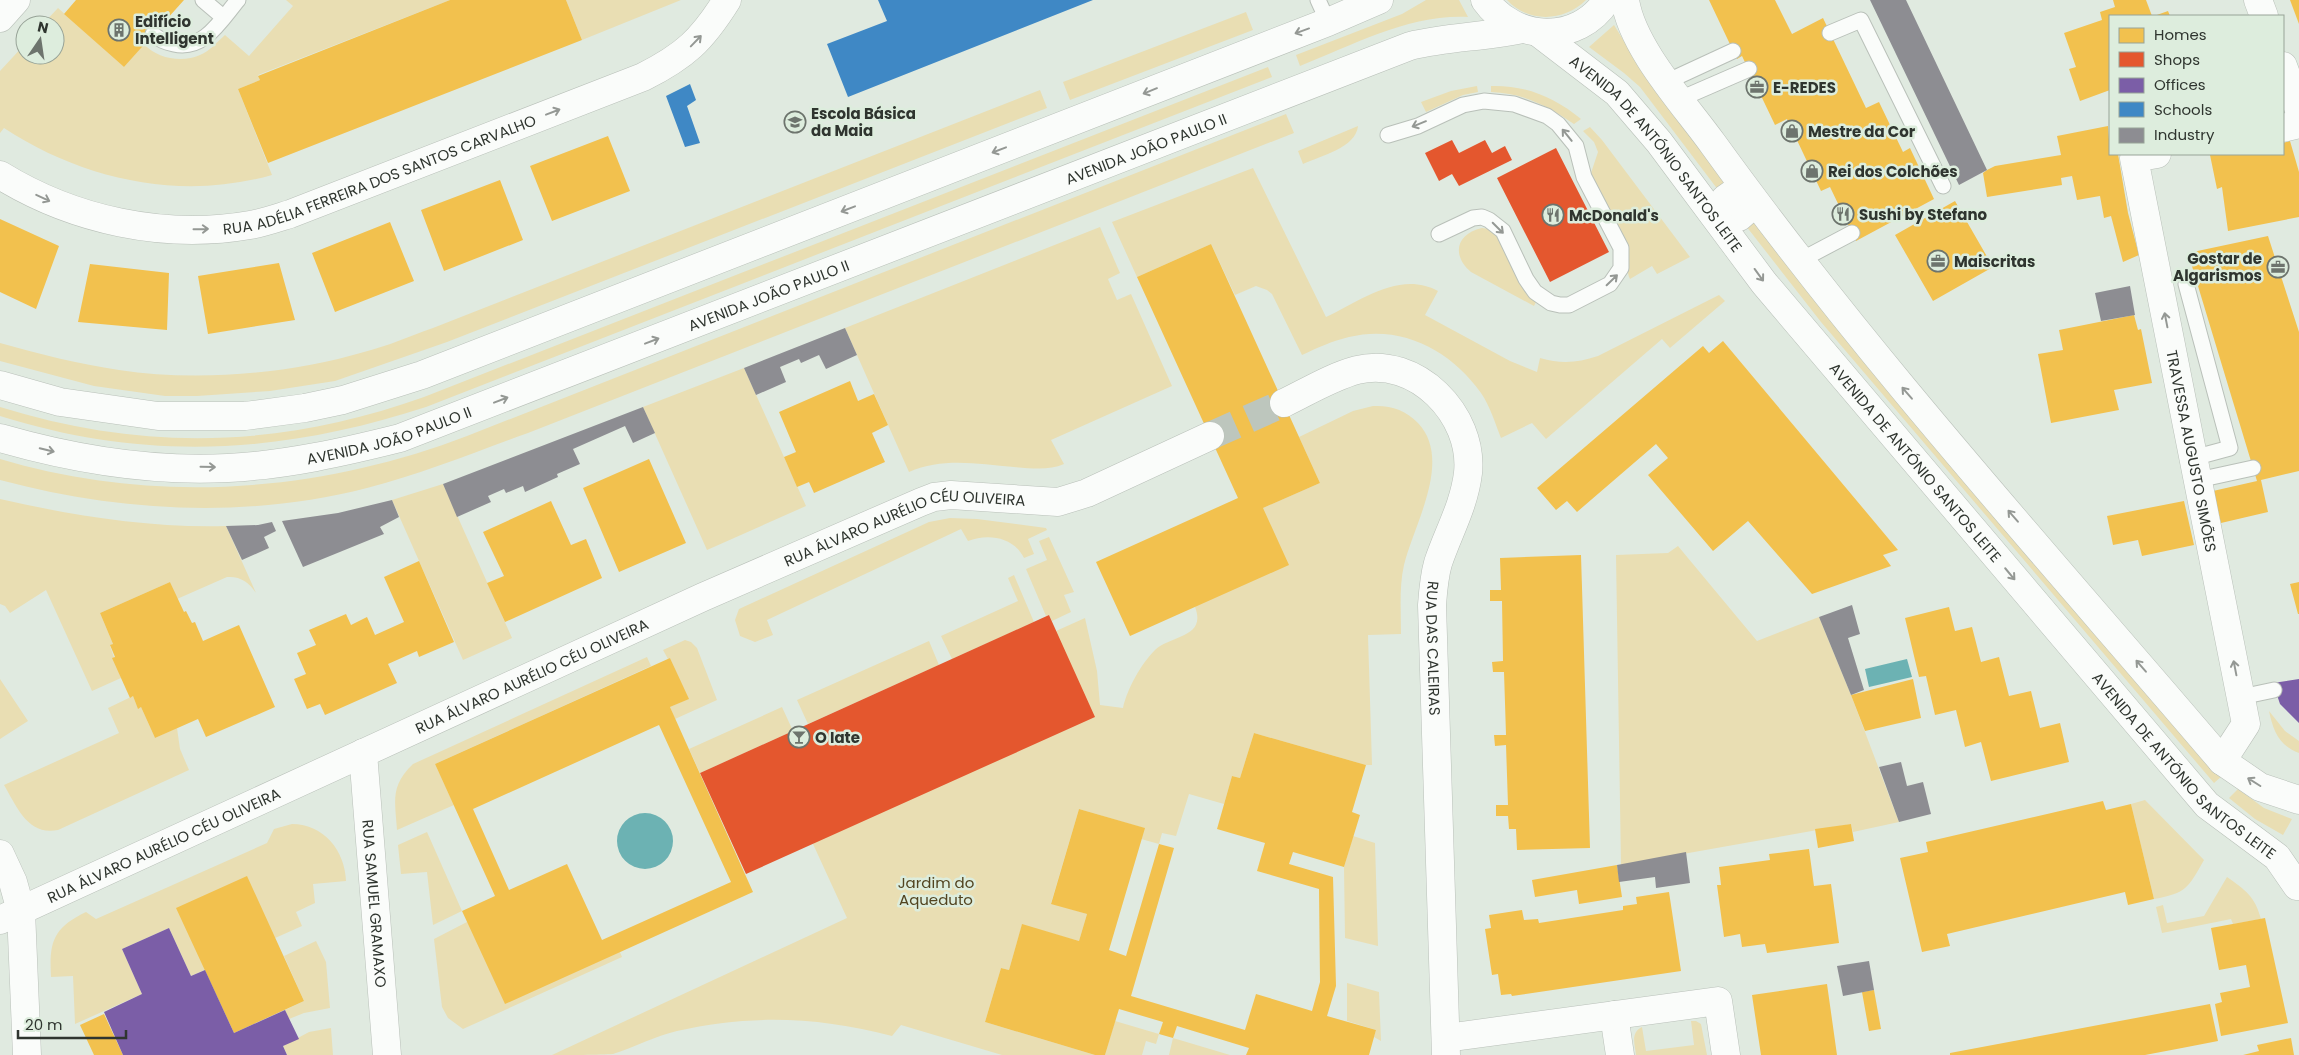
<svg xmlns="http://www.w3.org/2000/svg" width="2299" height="1055" font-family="Poppins,sans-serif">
<rect width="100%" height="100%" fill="#e0eae0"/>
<!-- green -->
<path fill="#e9deb3" d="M286,0h164l-192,75 2,5 -22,9 34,86c-91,26 -189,5 -268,-47l-4,5v-62l25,-27v11h30v-30h-13l16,-17 66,59 20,-23c13,15 39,19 56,11 10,-4 17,-13 25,-20l24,21 44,-50z
M566,0h115l-99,40z
M1426,0h33l9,17c-58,-3 -115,28 -168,49l-4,-11 106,-41z
M1507,0h79c-22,22 -58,23 -79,0z
M1246,12l7,18 -183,70 -7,-18z
M1614,25l18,29 103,138 -10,7 -85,-112 -16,-14 -35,-26z
M1268,67l4,10 -846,330c-145,47 -279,55 -426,9v-9c145,45 281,41 424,-10z
M1477,86l1,6 -15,3 -37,17 -5,-10 30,-11z
M1491,86c34,-1 63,11 90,33l-7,5c-26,-18 -51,-31 -83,-32z
M1040,90l7,18 -600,234 -112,39 -65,10 -73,5h-32l-71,-10 -94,-25v-18c39,11 79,21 119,27 77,12 171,4 245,-18 24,-6 46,-16 69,-24z
M1286,114l8,19 -766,300c-53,19 -106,41 -161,55 -121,31 -247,24 -367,-8v-21c154,46 318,34 467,-23z
M1358,126c-2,22 -38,30 -55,38l-5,-13z
M1590,127l12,13 88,117 -33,17 -5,-8 -22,13c-5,-9 0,-21 -2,-31 -8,-27 -28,-49 -37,-75l7,-21 -4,-10 -11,-11z
M1253,168l73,149c34,-16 74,-47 112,-26l-13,24 85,46 27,11 3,-14c21,6 37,5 58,-2l121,-61 6,6 -55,47 -8,-9 -116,100 -14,-16 -31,15c-6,-15 -11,-32 -20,-45 -30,-43 -80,-69 -132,-56 -17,4 -32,11 -47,18l-30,-61 -5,-4 -11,-4 -21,9 -24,-51 -74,33 -25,-55z
M1747,210l475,566 -8,7 -393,-461 -82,-105z
M1100,227l20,46 -12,6 9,21 14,-6 41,92 -121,54 13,24c-16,7 -33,4 -50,3 -36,-3 -71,-10 -105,5l-64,-144z
M1482,228l7,1 9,6 38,67 -2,4 -63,-34c-19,-16 -16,-38 11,-44z
M744,368l62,138 -99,44 -64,-143z
M1373,406c17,-1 33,4 45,17 35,37 -4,101 -14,142 -5,22 -3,46 -3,69l-33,1 4,130h-6l-112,-32 -14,45 -8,-2 -8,28 -35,-10 -13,42 -14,-3 -3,11 -18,-5 3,-11 -65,-19 -28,94 36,11 -8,27 -57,-16 -13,45 -8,-2 -16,54 110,33h-93l-101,-30 -9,11c-73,-19 -141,-22 -215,-5 -22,5 -42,16 -64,23 -13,1 -46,1 -61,1l295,-137 -34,-74 243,-213 29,-13 12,53 3,34 23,3c4,-19 18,-44 32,-58 15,-15 52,-12 40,-43l68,-99 57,-25 -21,-46 54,-26z
M443,484l69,154 -49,22 -71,-160z
M0,499c75,17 149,29 226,27l30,67c-7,-11 -16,-17 -29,-16l-50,22 -7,-17 -70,31 13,31 -3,2 11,32 -29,13 -46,-101 -36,23 -5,-7 -5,-2z
M950,518l27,1 69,9 1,2 -19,9 6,15 -10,4c-10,-21 -36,-25 -56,-17l-7,-12 -194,91 6,15 -18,7 -15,-6 -5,-16 4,-11 190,-87z
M1049,537l25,55 -10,3 7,17 -19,9 -3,-6 -3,1 -20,-47 21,-9 -8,-19z
M1678,546l79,95 62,-24 32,78 48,127 -46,10 -2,-8 -230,41 -5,-310 52,-2z
M1014,575l20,47 -82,37 -11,-23 77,-35 -10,-23z
M685,640l6,2 6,6 20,52 -42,19 -5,-12 18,-8 -18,-41 -2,1 -5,-9z
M929,641l10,24 -131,59 -11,-24z
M647,657l4,9 -216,98 19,41 -57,25c-2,-29 -7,-44 16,-66z
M0,679l28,42 -28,18z
M133,696l5,12 3,-1 14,31 22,-10 3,21 9,21 -131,60c-30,6 -41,-23 -54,-45l115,-52 -11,-25z
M782,707l11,24 -93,42 -11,-24z
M2269,711l16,20 14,10v12c-20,-7 -26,-23 -30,-42z
M2238,789l26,19 28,11 -9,16 -28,-16 -26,-21z
M2145,800l59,60c-16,28 -17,33 -50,39l-23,-95z
M292,824c32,0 53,27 54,57l-33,3 2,19 -19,9 6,14 -111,50 -22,-48 -47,21 20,45 -67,30 -2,-48 -22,1c-2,-35 2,-49 35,-65l10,7 171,-76 7,-14z
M427,832l35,79 -29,14 -6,-53 -26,2 -3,-29z
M1353,836l22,7 3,103 -33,-8 -1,-71z
M2227,877c18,13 28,19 34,42l-28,5 -2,-5 -69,14 -6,-26 7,-2 4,18 37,-7z
M467,922l153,30 2,5 -159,72 -15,-11 -6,-11 -8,-68z
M316,941l10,21 4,46 -26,5 -15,6 -4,-9 19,-9 -20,-45z
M1347,983l32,9 2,49 -7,-4 2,-7 -29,-9z
M1115,1021l44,13 -3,10 -10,-3 -4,14h-37z
M1691,1021h5l5,3 6,31h-71c-1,-11 -6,-22 6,-28l4,24 48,-6z
M331,1028l2,27h-46l-4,-9 26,-14z
M1173,1038l57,17h-61z"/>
<!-- water -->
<path fill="#6cb2b3" d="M1907,659l5,18 -43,10 -4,-18z
M617 841a28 28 0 1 1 56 0a28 28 0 1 1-56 0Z"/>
<!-- homes -->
<path fill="#f2c14e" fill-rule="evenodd" d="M76,0h108l-60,67 -60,-53z
M450,0h116l16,40 -314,123 -30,-74 22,-9 -2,-4z
M1709,0h66l17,34 31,-16 43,90 13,-6 24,50 7,-4 24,51 -78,42 -26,-54 -9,4 -34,-72 -12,6 -33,-69 -5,3z
M2113,0h33l6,16h-42v74l-30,11 -11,-32 7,-2 -12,-34 38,-13 -2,-8 15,-5z
M2290,0h9v24z
M2168,11l2,5h-16z
M2108,126l2,28h8l10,59 11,42 -16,7 -12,-46 -7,2 -4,-22 -23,4 -5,-24 -11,2 1,7 -75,12 -4,-24 4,-3 8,-4 66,-11 -4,-19z
M608,136l22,55 -78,30 -22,-55z
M2290,141l9,31v45l-71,14 -6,-44 -5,2 -7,-34 73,-1v-11z
M500,180l23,60 -79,31 -23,-61z
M1955,201l38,66 -60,34 -38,-66z
M0,219l59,27 -23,63 -36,-17z
M390,222l24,59 -79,31 -23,-59z
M2268,236l31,96v139l-38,9 7,32 -47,11 -8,-32 44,-10 -69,-228z
M1211,244l109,239 -57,25 26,57 -159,71 -34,-74 142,-64 -101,-221z
M279,263l16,57 -87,14 -10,-58z
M90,264l79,9 -2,57 -89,-8z
M2134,315l4,15 3,-1 11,54 -38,7 5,20 -68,13 -13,-69 25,-4 -4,-20z
M1723,341l175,209 -15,5 8,11 -79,28 -64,-73 -35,30 -65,-76 20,-17 -12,-14 -79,68 -10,-11 -11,9 -19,-22 166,-142 6,7z
M850,381l8,20 16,-7 14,31 -16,8 13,29 -71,31 -5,-11 -12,5 -13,-30 12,-5 -17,-40z
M649,459l37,84 -67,29 -36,-84z
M551,501l20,44 15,-6 16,39 -97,44 -18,-39 17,-7 -21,-44z
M2184,501l10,44 -52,11 -4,-16 -25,5 -6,-29z
M1581,555l9,293 -73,2 -1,-21h-7l-1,-13h-12v-11h12l-2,-60 -11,1 -1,-11h12l-1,-32 -1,-31h-11l-1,-10 11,-1 -1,-60h-12v-11h11l-1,-32z
M419,561l35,81 -35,15 -2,-6 -29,13 9,19 -72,32 -5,-11 -13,5 -13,-30 12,-5 -9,-21 19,-8 -7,-15 37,-16 5,11 16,-8 8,18 29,-13 -20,-45z
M170,582l14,30 2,-1 6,12 3,-1 8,19 36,-16 36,82 -69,30 -8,-18 -43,19 -14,-31 -3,2 -5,-13 -3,2 -18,-40 3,-1 -5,-12 3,-1 -13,-31z
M2299,582v32h-1l-8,-30z
M1949,607l6,24 17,-4 9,35 18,-5 10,39 22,-5 9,37 20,-5 9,39 -78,19 -10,-39 -16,5 -9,-37 -21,5 -9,-39 -7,1 -14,-59z
M670,658l19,41 -19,8 83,185 -248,112 -43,-93 33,-15 -60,-132zM659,725l72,157 -129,58 -35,-76 -58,26 -36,-81z
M1913,679l8,39 -56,13 -14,-36z
M1254,733l112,32 -14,47 8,3 -16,52 -51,-15 -4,12 44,13 3,109 -9,30 49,14 -7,25h-123l3,-7 -72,-22 -4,12 -14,-4 4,-12 -44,-13 -14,46h-10l-110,-33 16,-54 8,2 13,-46 57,17 8,-27 -36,-10 28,-95 66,19 -36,122 17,6 33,-112 15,4 -43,148 114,34 11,-36 56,17 8,-29 -1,-93 -62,-18 8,-28 -48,-14 15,-53 8,2z
M2103,801l3,9 25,-6 23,95 -26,6 -3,-13 -178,42 3,12 -28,6 -22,-94 28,-6 -2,-10z
M1851,824l3,17 -36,7 -3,-19z
M1809,849l5,37 17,-2 8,59 -72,10 -2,-9 -23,3 -2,-13 -16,3 -7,-52h4l-2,-18 51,-7 -1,-6z
M1617,865l5,32 -43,7 -2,-14 -42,7 -3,-17z
M247,876l57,125 -70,32 -58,-125z
M1669,892l12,79 -169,25 -1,-2 -10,1 -3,-21 -6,1 -7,-46 6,-1 -2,-13 33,-5 2,10 14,-1 1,4 84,-13v-4l14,-2 -1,-7z
M2265,918l23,105 -67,13 -6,-32 7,-2 -2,-9 30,-6 -4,-22 -27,5 -8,-42z
M1827,984l10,71h-76l-9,-60z
M1874,990l7,39 -12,2 -7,-39z
M2210,1004l8,37 -36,7 -37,7h-195v-2z
M104,1014l19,41h-29l-14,-30z
M2291,1038l3,17h-51l16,-4 -2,-6z"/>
<!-- shops -->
<path fill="#e4572e" d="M1452,140l7,13 26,-13 7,13 13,-7 7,14 -53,26 -7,-12 -13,7 -14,-28z
M1556,148l53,104 -59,30 -53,-104z
M1049,615l46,102 -349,157 -46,-101z"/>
<!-- offices -->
<path fill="#7b5ea7" d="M2299,679v44l-19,-19 -7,-21z
M169,928l22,48 14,-6 29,63 51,-23 14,29 -16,7 4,9h-164l-19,-43 38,-18 -20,-45z"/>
<!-- schools -->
<path fill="#3f88c5" d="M878,0h215l-245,97 -21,-53 60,-23z
M690,84l6,16 -9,6 13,37 -15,4 -19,-51z"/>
<!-- industry -->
<path fill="#8d8d92" d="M1870,0h36l81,170 -28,15z
M2130,286l5,29 -34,6 -6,-28z
M845,328l12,27 -31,14 -7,-14 -18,8 -2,-4 -19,8 6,15 -30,13 -12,-27z
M643,407l12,26 -22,10 -8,-17 -52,23 7,15 -23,10 1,3 -33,15 -2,-6 -17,7 -2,-4 -16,7 3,6 -34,15 -14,-33z
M392,500l7,17 -19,10 4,7 -81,33 -21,-46 56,-8z
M272,522l4,9 -12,6 5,11 -27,12 -16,-34 32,-1z
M1852,605l8,29 -12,4 16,52 -13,5 -32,-78z
M1901,762l6,24 16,-4 8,32 -32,8 -20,-55z
M1686,852l4,31 -34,5 -1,-11 -36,5 -2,-17z
M1869,961l5,29 -31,6 -6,-30z"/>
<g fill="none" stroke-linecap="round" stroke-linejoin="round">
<!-- street-tunnel -->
<path stroke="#bdc6bd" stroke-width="28" stroke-dasharray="28 14" stroke-linecap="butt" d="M1210,436l74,-33"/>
<!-- lane casing -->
<g stroke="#b9c0b9" stroke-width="17">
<path id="lane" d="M203,0l20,17
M1318,0l10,22
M1830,33l31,-13 82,166
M153,34c6,6 13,8 21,10 30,7 47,-24 64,-44
M1666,82l67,-31
M1680,99l69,-30
M1388,135l30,-9 45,-21 21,-4 30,3 33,12 11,8 18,22 8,31 37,71v20l-11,16 -41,21h-9l-9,-2 -16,-11 -9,-13 -23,-48 -14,-11 -7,-3 -9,1 -34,16
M1801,260l51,-27
M2186,284l44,164 -37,10
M2198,480l55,-12
M2241,697l33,-7"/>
</g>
<!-- street casing -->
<g stroke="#b9c0b9" stroke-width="29">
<g id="street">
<path d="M2258,0l6,16"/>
<path d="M0,18l16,-18"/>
<path d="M2283,66l16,44"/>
<path d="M2283,128l16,-4"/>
<path id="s1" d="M2157,154l-23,4 112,566 -24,37"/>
<path id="s2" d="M0,175c73,45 164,65 250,50 13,-2 27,-7 40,-11l353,-137c42,-21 59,-37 84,-77"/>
<path d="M1735,192l12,18 -8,7 -14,-18z"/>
<path id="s3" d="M1284,403c23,-11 47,-26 73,-33 59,-15 117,45 111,103 -4,33 -20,60 -30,90 -4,14 -5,28 -6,42l14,450"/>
<path id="s4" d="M363,753l24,302"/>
<path d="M0,854l13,28 8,29 6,144"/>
<path id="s5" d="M0,920l703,-323 218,-95 13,-5 17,-2 107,7 29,-9 123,-57"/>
<path d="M1614,1015l6,40"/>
<path d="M1446,1038l272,-37 8,54"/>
</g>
</g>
<!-- secondary casing -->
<g stroke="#b9c0b9" stroke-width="29">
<g id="secondary">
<path d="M1485,0c30,42 93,45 122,0"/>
<path d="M1625,0c7,48 60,105 88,144 156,216 336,414 509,617l38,26 39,13"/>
<path id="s6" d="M1540,34l77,59 42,49 105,141 443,522 70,52 20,29"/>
<path d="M0,385l60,17 98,14h87l60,-8 38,-8 79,-25 906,-353 51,-22"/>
<path id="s7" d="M0,438c73,21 152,34 228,30 59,-3 116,-16 172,-30l1010,-392c37,-9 74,-9 112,-17"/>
</g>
</g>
<!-- lane -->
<use href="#lane" stroke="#fafcfa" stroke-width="15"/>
<!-- street -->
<use href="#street" stroke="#fafcfa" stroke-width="28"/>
<!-- secondary -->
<use href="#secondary" stroke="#fafcfa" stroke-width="28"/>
</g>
<!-- one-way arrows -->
<defs><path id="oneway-shaft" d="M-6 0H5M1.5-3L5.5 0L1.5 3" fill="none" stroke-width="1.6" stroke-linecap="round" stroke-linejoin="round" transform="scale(1.25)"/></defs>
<g stroke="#949894">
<use href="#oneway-shaft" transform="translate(1302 31) rotate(160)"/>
<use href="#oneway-shaft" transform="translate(696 41) rotate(-46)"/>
<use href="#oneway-shaft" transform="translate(1150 91) rotate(158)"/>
<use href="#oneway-shaft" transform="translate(553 112) rotate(-21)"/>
<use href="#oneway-shaft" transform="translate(1419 124) rotate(158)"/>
<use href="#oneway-shaft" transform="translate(1567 135) rotate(-129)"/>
<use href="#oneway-shaft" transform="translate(999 150) rotate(159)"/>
<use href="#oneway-shaft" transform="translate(43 198) rotate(25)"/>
<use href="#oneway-shaft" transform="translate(848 209) rotate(159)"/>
<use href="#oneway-shaft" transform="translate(1498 228) rotate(45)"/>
<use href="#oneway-shaft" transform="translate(201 229) rotate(-1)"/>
<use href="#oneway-shaft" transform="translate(1759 275) rotate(54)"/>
<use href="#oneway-shaft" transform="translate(1612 280) rotate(-44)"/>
<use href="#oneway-shaft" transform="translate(2166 320) rotate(-101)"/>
<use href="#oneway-shaft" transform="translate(652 341) rotate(-21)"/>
<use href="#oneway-shaft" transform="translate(1907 393) rotate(-131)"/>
<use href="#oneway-shaft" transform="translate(501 400) rotate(-21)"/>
<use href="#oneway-shaft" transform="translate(47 450) rotate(14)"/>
<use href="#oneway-shaft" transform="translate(208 467) rotate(1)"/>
<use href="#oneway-shaft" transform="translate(2013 516) rotate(-131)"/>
<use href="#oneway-shaft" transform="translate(2010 574) rotate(50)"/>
<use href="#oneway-shaft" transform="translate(2141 666) rotate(-131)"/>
<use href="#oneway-shaft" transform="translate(2235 668) rotate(-101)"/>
<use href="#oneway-shaft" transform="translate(2254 782) rotate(-148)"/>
</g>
<!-- icons -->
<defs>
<g id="building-ring" transform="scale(1.125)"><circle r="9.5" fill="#ddeddd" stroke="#6d746d" stroke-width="1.5"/><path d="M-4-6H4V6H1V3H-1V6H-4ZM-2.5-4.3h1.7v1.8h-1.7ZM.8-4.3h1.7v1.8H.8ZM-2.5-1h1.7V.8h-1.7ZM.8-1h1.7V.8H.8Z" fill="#6d746d"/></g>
<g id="office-ring" transform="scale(1.125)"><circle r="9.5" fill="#ddeddd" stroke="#6d746d" stroke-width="1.5"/><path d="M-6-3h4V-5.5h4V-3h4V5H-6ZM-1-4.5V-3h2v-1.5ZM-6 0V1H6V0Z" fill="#6d746d"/></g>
<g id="school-ring" transform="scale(1.125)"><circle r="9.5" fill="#ddeddd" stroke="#6d746d" stroke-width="1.5"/><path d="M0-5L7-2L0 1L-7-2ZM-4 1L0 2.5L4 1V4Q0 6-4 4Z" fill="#6d746d"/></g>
<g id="shop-ring" transform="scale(1.125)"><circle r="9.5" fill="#ddeddd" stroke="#6d746d" stroke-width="1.5"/><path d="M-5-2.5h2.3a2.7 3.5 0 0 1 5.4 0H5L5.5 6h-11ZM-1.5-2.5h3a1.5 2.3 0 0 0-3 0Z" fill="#6d746d"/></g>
<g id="restaurant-ring" transform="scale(1.125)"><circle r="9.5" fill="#ddeddd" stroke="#6d746d" stroke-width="1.5"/><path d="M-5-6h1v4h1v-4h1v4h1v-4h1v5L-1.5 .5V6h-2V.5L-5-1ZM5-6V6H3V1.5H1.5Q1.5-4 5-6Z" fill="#6d746d"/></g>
<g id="bar-ring" transform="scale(1.125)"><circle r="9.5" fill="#ddeddd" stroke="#6d746d" stroke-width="1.5"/><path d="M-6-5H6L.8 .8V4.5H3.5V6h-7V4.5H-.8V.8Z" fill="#6d746d"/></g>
</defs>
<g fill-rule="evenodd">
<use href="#building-ring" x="119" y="30"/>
<use href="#office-ring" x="1757" y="87"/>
<use href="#school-ring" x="795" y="122"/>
<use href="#shop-ring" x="1792" y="131"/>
<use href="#shop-ring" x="1812" y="171"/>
<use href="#restaurant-ring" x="1843" y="214"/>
<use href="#restaurant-ring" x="1553" y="215"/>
<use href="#office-ring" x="1938" y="261"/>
<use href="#office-ring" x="2278" y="267"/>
<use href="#bar-ring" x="799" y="737"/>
</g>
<g text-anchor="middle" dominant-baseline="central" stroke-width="5" stroke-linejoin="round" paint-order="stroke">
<!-- poi labels -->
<g font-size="15" font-weight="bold" fill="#2f352f" stroke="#ddeddd" text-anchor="start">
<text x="135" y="21">Edifício<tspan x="135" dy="17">Intelligent</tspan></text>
<text x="1773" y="87">E-REDES</text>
<text x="811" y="113">Escola Básica<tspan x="811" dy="17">da Maia</tspan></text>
<text x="1808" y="131">Mestre da Cor</text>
<text x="1828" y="171">Rei dos Colchões</text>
<text x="1859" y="214">Sushi by Stefano</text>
<text x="1569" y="215">McDonald's</text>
<text x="2262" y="258" text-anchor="end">Gostar de<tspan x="2262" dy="17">Algarismos</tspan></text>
<text x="1954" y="261">Maiscritas</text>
<text x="815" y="737">O Iate</text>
</g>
<!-- street labels -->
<g font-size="15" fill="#2f352f" stroke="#ddeddd">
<text stroke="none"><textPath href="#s7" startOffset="1206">AVENIDA JOÃO PAULO II</textPath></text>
<text stroke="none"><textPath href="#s6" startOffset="168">AVENIDA DE ANTÓNIO SANTOS LEITE</textPath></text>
<text stroke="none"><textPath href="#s2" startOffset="399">RUA ADÉLIA FERREIRA DOS SANTOS CARVALHO</textPath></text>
<text stroke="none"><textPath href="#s7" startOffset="801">AVENIDA JOÃO PAULO II</textPath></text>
<text stroke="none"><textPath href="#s7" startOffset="396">AVENIDA JOÃO PAULO II</textPath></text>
<text stroke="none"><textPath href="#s1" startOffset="322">TRAVESSA AUGUSTO SIMÕES</textPath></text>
<text stroke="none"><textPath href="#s6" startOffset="572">AVENIDA DE ANTÓNIO SANTOS LEITE</textPath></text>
<text stroke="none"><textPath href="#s5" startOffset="990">RUA ÁLVARO AURÉLIO CÉU OLIVEIRA</textPath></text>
<text stroke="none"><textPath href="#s3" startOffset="436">RUA DAS CALEIRAS</textPath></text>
<text stroke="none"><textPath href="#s5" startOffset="585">RUA ÁLVARO AURÉLIO CÉU OLIVEIRA</textPath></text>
<text stroke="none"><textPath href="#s6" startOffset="978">AVENIDA DE ANTÓNIO SANTOS LEITE</textPath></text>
<text stroke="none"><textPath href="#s5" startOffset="180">RUA ÁLVARO AURÉLIO CÉU OLIVEIRA</textPath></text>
<text stroke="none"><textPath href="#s4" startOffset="151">RUA SAMUEL GRAMAXO</textPath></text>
</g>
<!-- park labels -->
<g font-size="15" fill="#524420" stroke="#ddeddd">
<text x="936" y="882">Jardim do<tspan x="936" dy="17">Aqueduto</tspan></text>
</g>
</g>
<!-- legend -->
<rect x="2109" y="15" width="175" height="140" fill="#ddeddd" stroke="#97a397"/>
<rect x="2119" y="28" width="25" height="15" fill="#f2c14e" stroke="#97a397"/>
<text x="2154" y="40" font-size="15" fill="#2f352f">Homes</text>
<rect x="2119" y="52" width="25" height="15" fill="#e4572e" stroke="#97a397"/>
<text x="2154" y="65" font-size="15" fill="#2f352f">Shops</text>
<rect x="2119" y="78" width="25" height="15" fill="#7b5ea7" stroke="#97a397"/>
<text x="2154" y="90" font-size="15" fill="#2f352f">Offices</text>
<rect x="2119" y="102" width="25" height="15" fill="#3f88c5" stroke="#97a397"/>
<text x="2154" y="115" font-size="15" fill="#2f352f">Schools</text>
<rect x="2119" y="128" width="25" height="15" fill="#8d8d92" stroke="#97a397"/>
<text x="2154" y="140" font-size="15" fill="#2f352f">Industry</text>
<!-- north arrow -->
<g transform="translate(40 40) rotate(13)"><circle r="24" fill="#ddeddd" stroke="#97a397"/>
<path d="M0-4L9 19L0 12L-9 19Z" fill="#6d746d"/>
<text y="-8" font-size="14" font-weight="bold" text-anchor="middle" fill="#2f352f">N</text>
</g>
<!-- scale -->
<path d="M18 1030v8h108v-8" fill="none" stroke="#2f352f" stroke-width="2.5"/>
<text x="25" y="1030" font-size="15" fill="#2f352f" stroke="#ddeddd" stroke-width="4" paint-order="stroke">20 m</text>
</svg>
